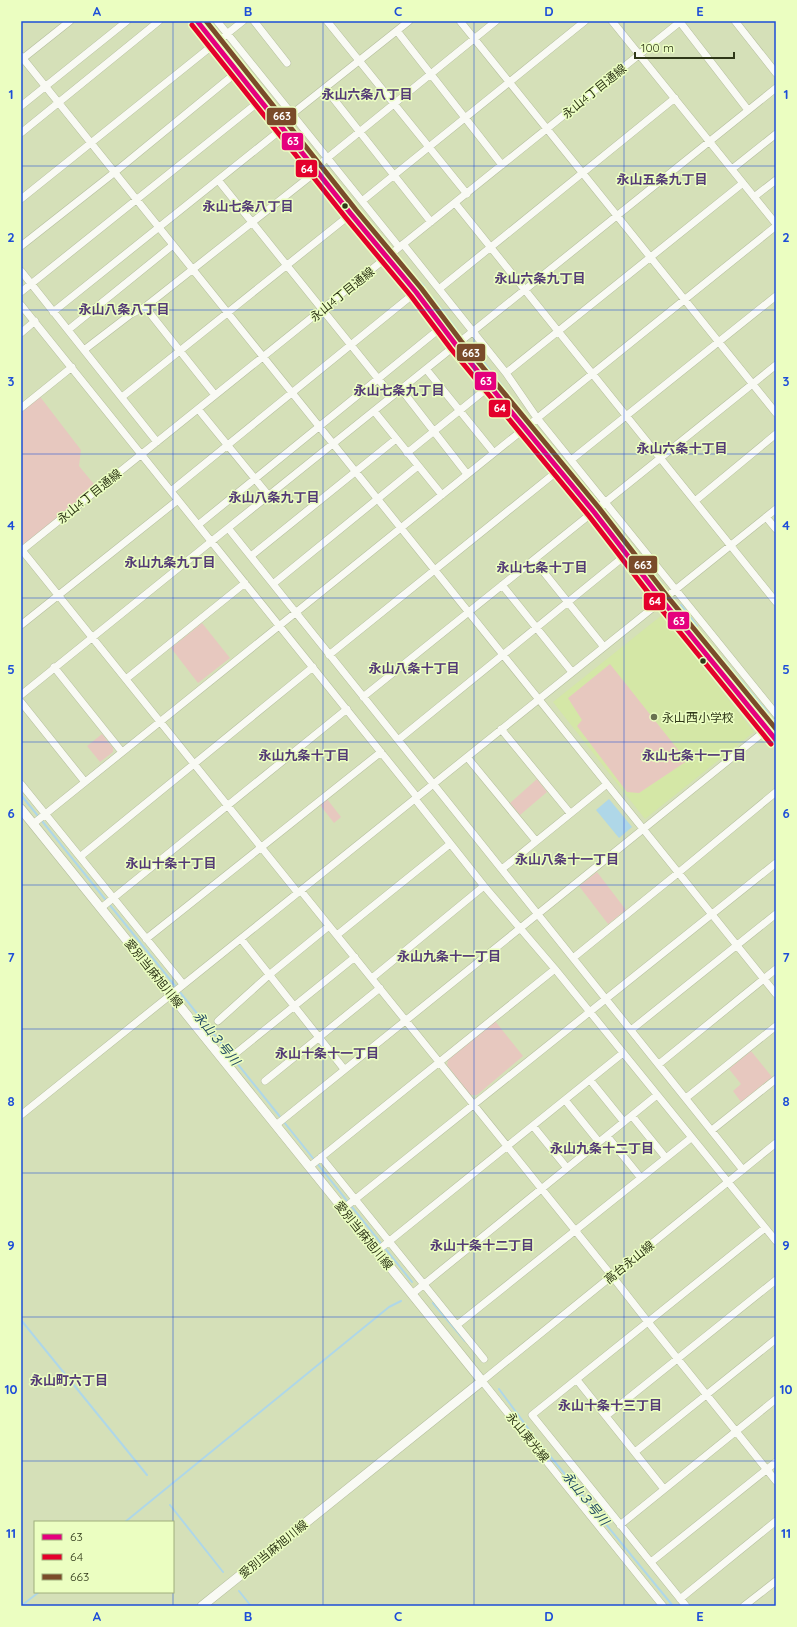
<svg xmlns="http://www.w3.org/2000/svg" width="797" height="1627" font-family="Quicksand,'Noto Sans JP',sans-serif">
<rect width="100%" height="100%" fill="#d5e0b8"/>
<!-- built -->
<path fill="#d4e7a6" d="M662,615l92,117 -109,87 -92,-117z"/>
<!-- green -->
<path fill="#e7c8bf" d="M38,394l43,56 -2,16 19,23 -77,60v-141z
M202,623l28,35 -32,25 -27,-35z
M610,664l77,97 -48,32 -12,-1 -50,-66 5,-6 -14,-22z
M102,734l11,14v4l-13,10 -13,-16z
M537,779l10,13 -27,23 -10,-12z
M327,799l14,18 -7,6 -14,-18z
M597,872l29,38 -18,14 -29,-38z
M495,1021l28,35 -46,39h-7l-23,-30 1,-5z
M751,1051l21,26 -31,25 -8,-11 8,-7 -12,-15z"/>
<!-- water -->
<path fill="#afd7e8" d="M609,799l23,28 -13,11 -23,-28z"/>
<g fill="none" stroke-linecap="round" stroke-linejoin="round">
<!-- stream -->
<path stroke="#afd7e8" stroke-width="2" d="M209,21l5,7
M229,48l83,104
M329,172l56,70
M401,260l8,11 15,15
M433,298l24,32
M472,347l52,67
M539,432l54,66
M607,515l55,69
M681,605l16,21
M721,657l47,56
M21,795l155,192
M179,991l102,127
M284,1122l128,160
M433,1303l32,38
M21,1320l126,155
M499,1389l37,50 137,167
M170,1505l53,67
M125,1522l264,-215 12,-6
M239,1591l12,15
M21,1606l18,-14"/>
<!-- minor casing -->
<g stroke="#b4bd9d" stroke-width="8">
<path id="minor" d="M197,21l154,193 65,78 40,53 138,167 68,88 114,140
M217,21l182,226
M254,21l33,42
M327,21l140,173
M460,21l316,392
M612,21l164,203
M735,21l41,52
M680,22l68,88
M397,31l105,134
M21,56l755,938
M21,60l49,-39
M325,88l106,134
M21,106l106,-85
M292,114l117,-93
M21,133l138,-112
M315,168l181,-147
M732,169l44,-35
M218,180l174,216
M754,197l22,-17
M21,199l222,-178
M362,201l223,-180
M455,203l321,399
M403,244l103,129 31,45 239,296
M21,246l94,-74 122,-100
M21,271l136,171
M439,289l236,-191
M21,292l240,-192
M21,305l396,492
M145,307l70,88
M53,312l230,-184
M68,330l105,-85
M21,333l14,-12
M84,350l47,-36 14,-7 172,-136
M426,369l68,84
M506,373l237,-190
M401,389l66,85
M122,397l229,-183
M21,408l51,-41
M198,409l71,87
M374,411l68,84
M407,453l83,-67
M571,460l205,-164
M171,491l245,-199
M695,501l81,-67
M766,517l10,12
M198,525l245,-199
M228,528l548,-440
M21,549l277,344
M21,551l660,-530
M251,556l145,-117
M534,560l70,87
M273,584l145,-118
M502,585l70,87
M21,625l157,-125
M329,655l231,-186
M54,667l68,85
M126,679l119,-96
M21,695l207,-167 515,642
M363,697l413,-332
M21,702l64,80
M501,729l69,84
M398,740l229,-186
M467,757l69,84
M21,784l162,200
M415,799l69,87 71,83 221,272
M33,824l743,-598
M81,856l232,-189
M502,869l105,-85
M301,891l311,385 36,46 128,159
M101,908l246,-199
M337,935l113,-91
M146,939l235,-187
M241,939l103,130
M573,958l105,-85 98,-81
M372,978l112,-92
M218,1021l51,-46 60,-49
M631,1030l145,-116
M225,1062l130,-105
M659,1064l117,-95
M590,1080l34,42
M265,1081l115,-93
M686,1098l90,-72
M565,1100l34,42
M21,1115l755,-606
M632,1116l34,42
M276,1125l500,-403
M533,1126l34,42
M712,1130l64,-51
M607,1136l34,42
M321,1157l163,202
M309,1167l246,-198
M343,1209l433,-346
M377,1251l246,-198
M412,1294l245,-199
M457,1325l234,-187
M577,1380l87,109
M606,1416l170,-136
M635,1452l141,-113
M620,1525l156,-126
M651,1562l125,-100
M680,1599l96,-78
M663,1606l-181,-225 294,-238
M686,1606l-154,-191 233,-187
M744,1606l32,-25"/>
</g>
<!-- major casing -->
<g stroke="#b4bd9d" stroke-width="10">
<path id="major" d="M21,809l461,572 -280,225"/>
</g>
<!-- minor -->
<use href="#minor" stroke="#f9faf4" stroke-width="7"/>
<!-- major -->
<use href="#major" stroke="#f9faf4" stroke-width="9"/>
<!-- bus-1 casing -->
<g stroke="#ebfec1" stroke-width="8">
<path id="bus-1" d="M197,21l154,193 65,78 40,53 138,167 68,88 114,140"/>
</g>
<!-- bus-2 casing -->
<g stroke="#ebfec1" stroke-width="8">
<path id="bus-2" d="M192,25l154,193 65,78 40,53 138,167 68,88 114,140"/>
</g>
<!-- bus-3 casing -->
<g stroke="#ebfec1" stroke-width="8">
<path id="bus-3" d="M206,21l150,189 65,78 40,53 138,167 68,88 109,133"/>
</g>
<!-- bus-1 -->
<use href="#bus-1" stroke="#e5007d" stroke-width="5"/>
<!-- bus-2 -->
<use href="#bus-2" stroke="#e4002b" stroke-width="5"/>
<!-- bus-3 -->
<use href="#bus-3" stroke="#7a4b2a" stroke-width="5"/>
</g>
<!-- grid -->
<path fill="none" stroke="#1d4ed8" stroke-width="1" stroke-opacity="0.55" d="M173,21v1501M323,21v1585M474,21v1585M624,21v1585M21,166h755M21,310h755M21,454h755M21,598h755M21,742h755M21,885h755M21,1029h755M21,1173h755M21,1317h755M21,1461h755M173,1592v14"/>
<!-- markers -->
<g fill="#2f3718" stroke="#ebfec1" stroke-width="1.5">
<circle cx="345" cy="206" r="3.5"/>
<circle cx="703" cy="661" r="3.5"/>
</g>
<circle fill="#697250" stroke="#ebfec1" stroke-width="1.5" cx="654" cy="717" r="4"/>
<g text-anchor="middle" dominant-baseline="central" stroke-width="3" stroke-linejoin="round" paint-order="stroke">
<!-- street labels -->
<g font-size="12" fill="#2f3718" stroke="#ebfec1">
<text transform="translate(594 91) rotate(-39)">永山4丁目通線</text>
<text transform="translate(342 294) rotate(-39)">永山4丁目通線</text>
<text transform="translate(89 496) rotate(-39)">永山4丁目通線</text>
<text transform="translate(154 973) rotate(51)">愛別当麻旭川線</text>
<text transform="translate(364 1235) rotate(51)">愛別当麻旭川線</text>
<text transform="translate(629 1262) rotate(-39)">高台永山線</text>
<text transform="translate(528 1437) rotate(51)">永山東光線</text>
<text transform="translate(273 1549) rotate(-39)">愛別当麻旭川線</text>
</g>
<!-- poi labels -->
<g font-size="12" fill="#2f3718" stroke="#ebfec1" text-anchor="start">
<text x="662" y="717">永山西小学校</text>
</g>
<!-- neighbourhood labels -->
<g font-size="13" font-weight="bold" fill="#543b76" stroke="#ebfec1">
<text x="367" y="94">永山六条八丁目</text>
<text x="662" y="179">永山五条九丁目</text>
<text x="248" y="206">永山七条八丁目</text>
<text x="540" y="278">永山六条九丁目</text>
<text x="124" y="309">永山八条八丁目</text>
<text x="399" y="390">永山七条九丁目</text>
<text x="682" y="448">永山六条十丁目</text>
<text x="274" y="497">永山八条九丁目</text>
<text x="170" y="562">永山九条九丁目</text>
<text x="542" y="567">永山七条十丁目</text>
<text x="414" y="668">永山八条十丁目</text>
<text x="304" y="755">永山九条十丁目</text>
<text x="694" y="755">永山七条十一丁目</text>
<text x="567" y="859">永山八条十一丁目</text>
<text x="171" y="863">永山十条十丁目</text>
<text x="449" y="956">永山九条十一丁目</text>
<text x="327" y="1053">永山十条十一丁目</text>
<text x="602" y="1148">永山九条十二丁目</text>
<text x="482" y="1245">永山十条十二丁目</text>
<text x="69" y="1380">永山町六丁目</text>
<text x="610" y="1405">永山十条十三丁目</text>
</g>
<!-- water labels -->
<g font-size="13" font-style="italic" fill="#234a65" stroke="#ebfec1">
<text transform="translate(217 1038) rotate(51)">永山３号川</text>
<text transform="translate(586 1498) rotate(51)">永山３号川</text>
</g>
</g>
<g stroke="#ebfec1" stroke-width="1.5">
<rect x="266" y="107" width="31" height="19" rx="4" fill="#7a4b2a"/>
<rect x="281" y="132" width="23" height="19" rx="4" fill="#e5007d"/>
<rect x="295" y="159" width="23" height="19" rx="4" fill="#e4002b"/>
<rect x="456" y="343" width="30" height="19" rx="4" fill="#7a4b2a"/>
<rect x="474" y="371" width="23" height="20" rx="4" fill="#e5007d"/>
<rect x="488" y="399" width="23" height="19" rx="4" fill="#e4002b"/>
<rect x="628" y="555" width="30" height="19" rx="4" fill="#7a4b2a"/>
<rect x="643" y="592" width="23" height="19" rx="4" fill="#e4002b"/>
<rect x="667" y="611" width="23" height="19" rx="4" fill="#e5007d"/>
</g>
<g font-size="11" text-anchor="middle" font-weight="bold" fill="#fff">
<text x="282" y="120">663</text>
<text x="293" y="145">63</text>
<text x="307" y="173">64</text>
<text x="471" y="357">663</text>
<text x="486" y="385">63</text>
<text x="500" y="412">64</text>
<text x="643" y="569">663</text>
<text x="655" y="605">64</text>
<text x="679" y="625">63</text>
</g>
<!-- border -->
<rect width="797" height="1627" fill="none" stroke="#ebfec1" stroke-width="44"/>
<!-- legend -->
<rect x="34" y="1521" width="140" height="72" fill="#ebfec1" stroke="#a0ae7d"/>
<rect x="42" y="1534" width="20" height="6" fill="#e5007d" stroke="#a0ae7d"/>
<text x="70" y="1541" font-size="12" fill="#2f3718">63</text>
<rect x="42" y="1554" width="20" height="6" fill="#e4002b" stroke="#a0ae7d"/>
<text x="70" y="1561" font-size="12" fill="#2f3718">64</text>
<rect x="42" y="1574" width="20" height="6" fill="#7a4b2a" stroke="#a0ae7d"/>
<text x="70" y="1581" font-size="12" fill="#2f3718">663</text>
<!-- scale -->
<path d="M635 52v6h99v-6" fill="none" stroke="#2f3718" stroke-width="2"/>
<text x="641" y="52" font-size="12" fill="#2f3718" stroke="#ebfec1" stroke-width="3" paint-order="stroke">100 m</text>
<rect x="22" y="22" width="753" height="1583" fill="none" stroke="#1d4ed8" stroke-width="1.5"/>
<g font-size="13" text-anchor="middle" font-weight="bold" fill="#1d4ed8">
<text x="97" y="16">A</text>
<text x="248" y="16">B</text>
<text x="398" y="16">C</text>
<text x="549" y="16">D</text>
<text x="700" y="16">E</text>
<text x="11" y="99">1</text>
<text x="786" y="99">1</text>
<text x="11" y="242">2</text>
<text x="786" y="242">2</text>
<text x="11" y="386">3</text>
<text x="786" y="386">3</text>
<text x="11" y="530">4</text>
<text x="786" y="530">4</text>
<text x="11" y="674">5</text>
<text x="786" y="674">5</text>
<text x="11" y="818">6</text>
<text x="786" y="818">6</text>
<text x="11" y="962">7</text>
<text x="786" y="962">7</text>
<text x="11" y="1106">8</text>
<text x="786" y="1106">8</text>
<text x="11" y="1250">9</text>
<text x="786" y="1250">9</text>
<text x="11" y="1394">10</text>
<text x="786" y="1394">10</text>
<text x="11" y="1538">11</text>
<text x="786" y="1538">11</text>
<text x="97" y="1621">A</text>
<text x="248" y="1621">B</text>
<text x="398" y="1621">C</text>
<text x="549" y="1621">D</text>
<text x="700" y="1621">E</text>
</g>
</svg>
